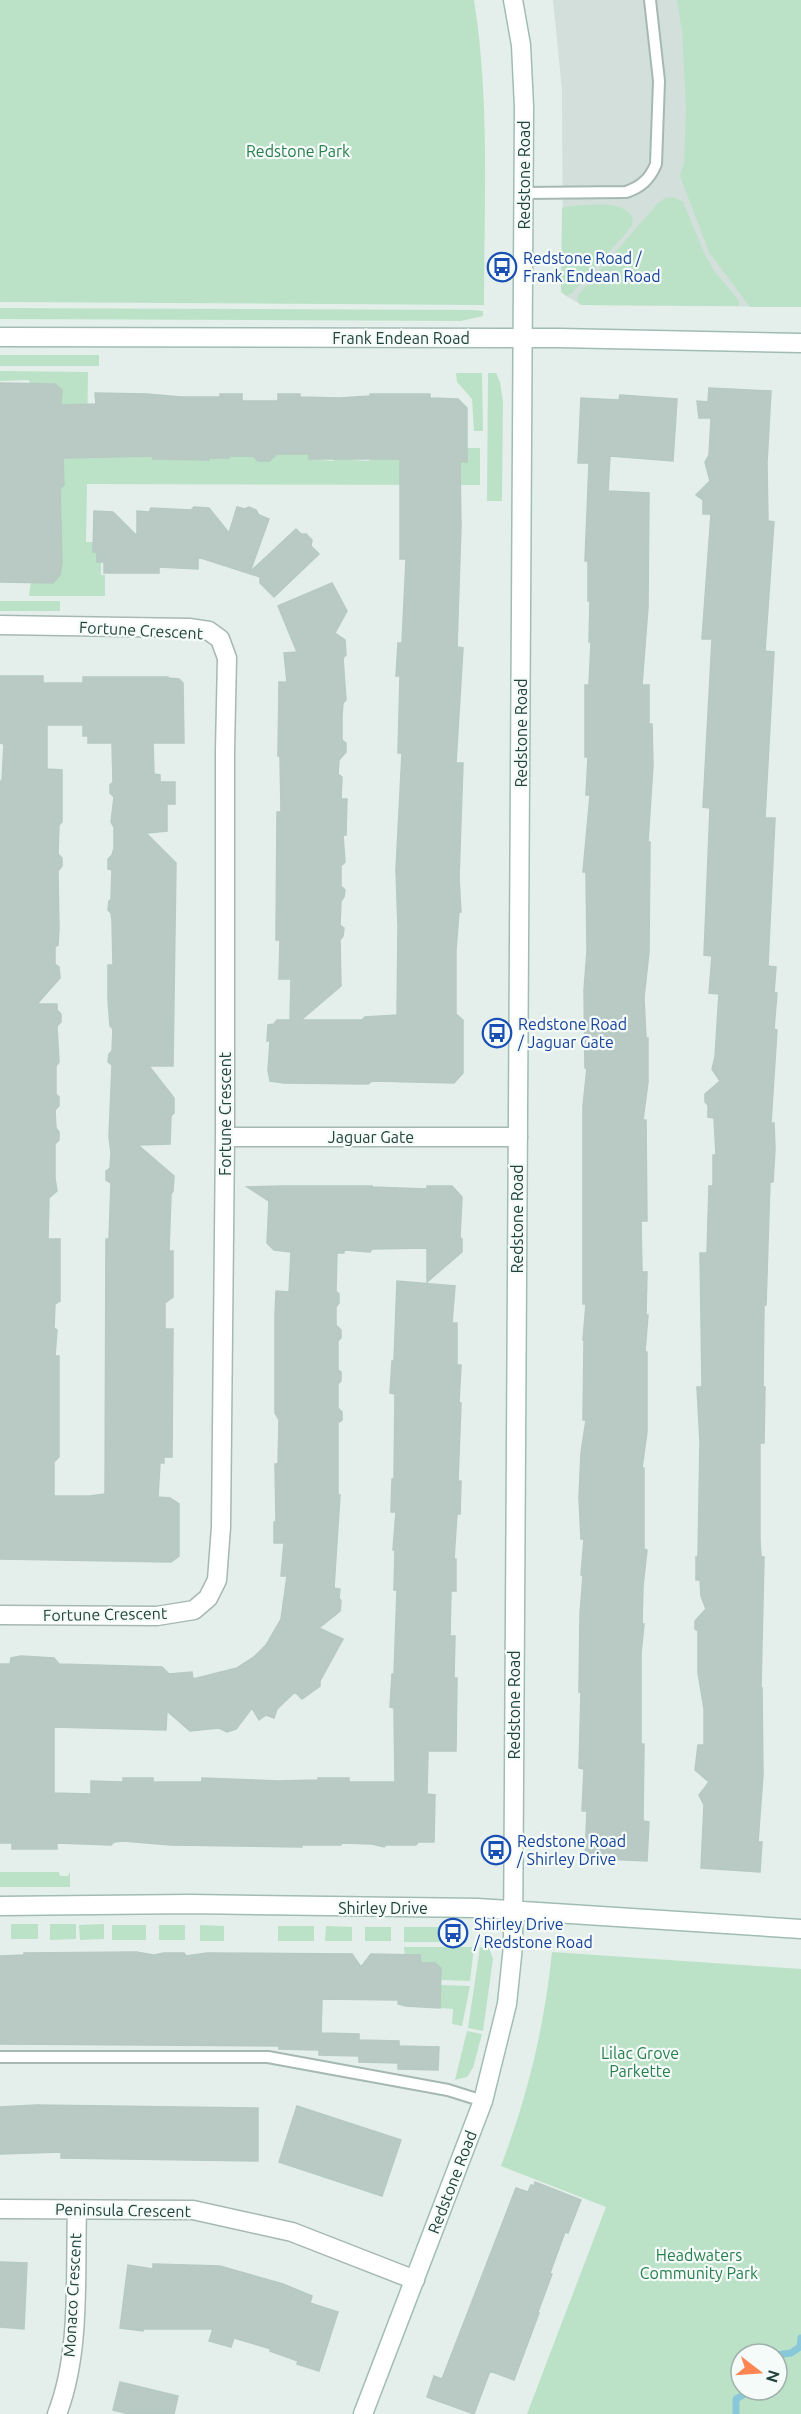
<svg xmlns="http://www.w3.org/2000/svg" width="801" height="2414" font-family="Ubuntu,sans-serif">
<rect width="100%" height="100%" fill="#e4efeb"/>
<!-- built -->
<path fill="#d2dfda" d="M553,0h248v307l-220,-2 -18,-11 -1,-204z"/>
<!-- green -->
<path fill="#bbe2c7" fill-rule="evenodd" d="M0,0h474c16,100 10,203 10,305l-484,-3z
M677,0h124v307h-51l-41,-55 -29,-76 4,-13 2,-55 -4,-77z
M673,197l10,5 21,51 11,19 24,29v5l-158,-1 -4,-6 2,-5 79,-91 7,-5z
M569,206c19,0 55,-8 64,13l-1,6 -6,8 -54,60 -5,3 -6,-4 1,-84z
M0,308l472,2 11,1v5l-22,5 -461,-2z
M0,355h99v11h-99z
M0,371l88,1 -1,80 4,6 61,-4 1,3 56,3 1,-5 7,3h12v-2h13l12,-6v7l4,4 14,-11h37v9l24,2 2,-12 18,11 16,1c15,-15 46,-1 64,1 11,1 23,0 33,0l1,-14h13v37l-393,-1 -1,58h8l-1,10h4l4,10v13h4v21h-76l2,-15 31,-19v-16l-10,-1 9,-18v-8l-61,-67 63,-29 1,-18h-3l1,-11h-5v-8l-2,-2 -10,-1 -3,3 -12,-2 -1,-4 -29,1z
M456,373h26l1,58h-9l-2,-32 -15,-17z
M488,373h8l4,9 3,19 -1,100h-15z
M0,601h60v10h-60z
M0,1872h59l1,4h8l2,-4v15h-70z
M11,1924h27v15h-27z
M50,1924h26v15l-26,1z
M104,1924v15l-24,1 -1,-15z
M112,1925h34v15h-34z
M159,1925h26v15h-26z
M200,1925l24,1v15h-24z
M278,1926h36v15h-36z
M326,1926l26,1v14h-27z
M365,1927h26v14h-26z
M404,1927h44l-1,15h-43z
M404,1947h70l-4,34 -29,-1v-12l-10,-5h-10l-1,-8h-13l-2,2z
M480,1947l9,1 4,11 -10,72 -15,-3z
M552,1952l249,17v445h-274l79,-207 -105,-41c27,-72 43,-137 51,-214zM741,2354h36v36h-36z
M440,1985l30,1 -8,40 -10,-2 1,-15 -13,-1z
M467,2031l15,3 -9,34 -6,9 -12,3z"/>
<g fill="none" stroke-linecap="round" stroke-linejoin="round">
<!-- stream -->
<path stroke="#88c8d8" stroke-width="7" d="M777,2355l14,-2 9,-6 1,-9
M736,2414v-15l16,-9"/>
</g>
<!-- building -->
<path fill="#b9cac4" stroke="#b6c9c2" stroke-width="1.5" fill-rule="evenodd" d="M0,383l55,1 7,6 -1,15 35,-1 -1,-11 52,1 34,3h39v-3h22v7h36v-7h22v3l40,1 30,-2v-2h60v4l28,1 9,9v54h-7l1,64 -4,121 6,1 -7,115h7l-4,115 2,34h-2l-3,38v64l7,6v53l-9,10 -82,-2 -4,3 -84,-1 -14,-2 -2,-11 2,-29h-3l1,-16 6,-1 3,-4h13l1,-41h-12l1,-39h-4l1,-128h4l-1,-56h-2l1,-74h8l-3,-29 13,-1 -19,-46 54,-23 15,28 -12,22 10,7 1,15 -3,3 3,42 -3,3 -1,13v24l4,3v9l-7,8 -1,14 4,3 -1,22h6l-1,36h-3l2,27 -4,4v20l4,4 -1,7 -3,4 -1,24 4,3 -1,8 -3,4 1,46 -40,34h61l3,-3 32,-2 1,-88 -2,-57 6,-117h-4l2,-77h-4l2,-33h4l4,-84h-6v-100h-91v-5h-32l-8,7h-11l-5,-5h-24v2h-20v2l-56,-1v-3l-90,2 1,27 -4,4 2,73 -2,13 -7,8 -53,-1z
M709,388l62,3 -4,72 1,58 6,1 -9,129 9,1 -9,166h10l-7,148 8,1 -2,26h3l-3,36 3,1 -6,93h3l1,26 -2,33h-3l-4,123h-2l-1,82h2l-1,56h-4v97l1,17h3l-3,131h1l1,87 -5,67h4l-2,30 -59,-4 3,-63 -5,-10 10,-13 -14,-12 3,-25h6v-36l-6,-36v-42l-3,-2v-8l11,-12 -5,-13 -1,-16h-4v-23h2l2,-115 -3,-55h5l-2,-134h7l2,-67h4v-31h3l-2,-37 -6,-1v-12l-3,-3v-8l15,-13 -8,-12 3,-12 4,-63 -10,-1 3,-37 -8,-1 6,-147 -7,-1 9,-168h-10l9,-125h-8v-14l-7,-5 14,-14 -5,-19 4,-7 2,-37h-12l-2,-17 11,1z
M620,395l57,4 -4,62 -63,-5 -2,35 41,2 -1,114 -6,78h7v39h3l1,41 -5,77h2l-1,110 -5,46 2,40h2v44l-5,38h3l1,101h-6l1,51h5l-1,43h2l-3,37h2v80l-5,36h2v81l3,1 -4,36 -1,38h2l-3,30v90h3l-1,77 6,1 -2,39 -62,-3 2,-47h-5l2,-42 -5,-1 2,-76h-2l1,-78 3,-39h-2l3,-36h-3l-2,-41 2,-45 5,-33h-3l1,-79 -1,-1 3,-36h-3v-198l4,-38h-2l-1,-78 3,-39 -1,-79h-3l7,-77h-4l2,-38h-3v-72h4l2,-43h-2l1,-41h-2v-40h-3l4,-98h-11l3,-65 38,2z
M194,507l15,1 20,25 8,-26 8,2 4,-2 7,3 3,5 10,4 -19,53 46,-43 5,5h5l6,6 -1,6 8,8 -45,43 -14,-14v-6l-62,-20v12l-39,-2v6h-55v-11h-7v-10h-4l1,-41 19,1 24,24v-25l12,1 2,-4 40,2z
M0,676h43v7h40v-6h85v1l11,1 4,4 1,60h-31l1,31 6,1v7h15v22h-8v27l-21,2 30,30 -3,203h-24l25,32v15l-3,3 -1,28 -32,1 36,31 -1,15 -2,3 -2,57h4v46l-8,6v26h8l-1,128h-8v6h-4l-2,34 12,1 9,6v52l-8,6 -171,-3v-778h2l2,-37 -4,-1zM47,725h36v11h5v7h24l1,39 -3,3v8l4,4 -3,25 3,5v21l-2,7 -4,4v10l4,1 -1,29 -2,2 -1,9 3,3 1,8 1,44h-5v34l2,27 3,3 -1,22 -3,3 -1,8 4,3 -3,72 2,16 -1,15 -4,3v9l5,3 -2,56h-3l-1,255 -15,2h-36v-34l5,-5v-101h-4l2,-26 -3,-2 1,-24 5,-3v-62h-12l1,-41 8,-7 -2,-13v-34l4,-4v-8l-3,-4 -1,-18 4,-4v-9l-3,-3v-28l3,-4 -2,-36 4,-4v-8l-4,-4v-6h-20l23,-26 -1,-11 -4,-3v-17l3,-2 1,-16 -1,-58 4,-5v-8l-4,-4 1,-29 3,-3v-52l-15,-1z
M283,1186h89v1l55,2v-3h25l10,11 -2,40 2,2v13l-35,30v-34l-55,1 -2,3 -26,-2v3h-7l-1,38 3,3v9l-3,4v18l5,5v8l-3,3v29l3,2v9l-3,3v24l4,4v8l-4,3v72h2l-6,93 6,1 -1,9 2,3 -1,10 -21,17 24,11 -23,42v5l-18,13 -7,-7 -18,17 -3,9 -8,-3 -7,5 -7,-12 -16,21 -9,3 -8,-4 -29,3 -23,-20 -1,19 -112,-3v66l37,1v-13l32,1v-4h30v4h49v-4l77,3 39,-1v-2h31v4h46l-1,-74 -4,-1 2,-33h2l3,-84h-3l1,-40h-2l3,-38h-5l1,-33h2l1,-85 -5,-1 2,-32h2l3,-80 58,5 -3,37h5v42h4l-2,38h2l-3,78h3l-1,33h-3l-3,45h2v32h-5l-1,45h5l-1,42h3l-1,73h-28l-1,43 8,1 -1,47h-16l-2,3h-30l-2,2 -12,-3 -31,-1v2h-39v2l-131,-2 -48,-4 -9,1 -3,3 -54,-2v6h-45v-6h-12v-179h10l1,-6 10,-2 33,2 5,6 103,3 7,7 23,-2 1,7 44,-11 17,-11 12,-12 15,-26 6,-43h-6l3,-33h-10v-21h2l-1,-58h3l1,-44 -4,-7v-96l1,-26 13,1 2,-40 -17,-2 -7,-7 2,-42 -22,-14z
M136,1952l18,3 10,-2h20l2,3 21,-3 145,1 9,13 10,-13 49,1 1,8h14l6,5 -1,40 -34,-2 -8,-2v-4l-76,-1 -1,34 38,1v6l40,1v5l40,1 -1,23 -40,-1v-6l-39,-1v-6l-40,-1v-5l-40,-1v-3l-279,-2v-88l24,-1v-2z
M36,2105l222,3v53l-197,-3v-6l-61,2v-47z
M297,2106l104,34 -19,56 -103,-34z
M535,2182l46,18 -13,33 -3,-1 -15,41 2,1 -14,38 1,1 -25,67 -24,-9 -16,43 -47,-17 7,-21 8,3 74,-191 12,4 3,-7 3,1z
M0,2262l27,1 -3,66 -24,-2z
M153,2264l67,2 63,18 29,12 -2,7 28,9 -19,59 -22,-7 1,-3 -28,-10 1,-2 -37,-11 -3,9 -22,-6 4,-12h-70v2l-23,-3 8,-63 25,4z
M120,2382l58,14 -4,18h-45l-16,-4z"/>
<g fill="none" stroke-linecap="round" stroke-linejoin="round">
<!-- lane casing -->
<g stroke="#a6b8b3" stroke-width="14">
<path id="lane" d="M524,193l102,-1c15,-5 24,-13 30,-28l3,-83 -9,-81
M0,2057h268l180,33 35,11"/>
</g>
<!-- street casing -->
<g stroke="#a6b8b3" stroke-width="21">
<path id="street" d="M0,625l189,3 20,3 11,8 7,19 -2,92v387l-4,390 -4,53 -9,18 -14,12 -37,6 -157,-1
M225,1137h293
M0,2209l193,1 99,22 123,48
M57,2414c24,-61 18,-139 20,-204"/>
</g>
<!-- secondary casing -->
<g stroke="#a1bcb4" stroke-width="21">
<path id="secondary" d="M0,337l559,1 242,5
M0,1906l190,-2 287,4 324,21
M363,2414l120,-313 24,-97 6,-58 11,-1839 -3,-62 -8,-45"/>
</g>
<!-- lane -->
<use href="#lane" stroke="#fff" stroke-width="10"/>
<!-- street -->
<use href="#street" stroke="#fff" stroke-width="18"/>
<!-- secondary -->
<use href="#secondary" stroke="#fff" stroke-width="18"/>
</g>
<!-- icons -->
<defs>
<g id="bus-ring" transform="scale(1.5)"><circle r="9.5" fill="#f5fbf8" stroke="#1a4fb4" stroke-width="1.5"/><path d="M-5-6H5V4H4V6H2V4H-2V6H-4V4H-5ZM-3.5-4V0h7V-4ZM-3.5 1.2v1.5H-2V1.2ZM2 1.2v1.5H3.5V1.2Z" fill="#1a4fb4"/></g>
</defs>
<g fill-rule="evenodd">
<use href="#bus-ring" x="502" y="267"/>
<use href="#bus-ring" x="497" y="1033"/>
<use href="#bus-ring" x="496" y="1850"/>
<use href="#bus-ring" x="453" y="1933"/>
</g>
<g text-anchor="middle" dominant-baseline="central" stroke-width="4.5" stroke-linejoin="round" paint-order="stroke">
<!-- park labels -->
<g font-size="16" fill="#277e4d" stroke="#f5fbf8">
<text x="298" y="151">Redstone Park</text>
<text x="640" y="2053">Lilac Grove<tspan x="640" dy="18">Parkette</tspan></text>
<text x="699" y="2255">Headwaters<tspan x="699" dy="18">Community Park</tspan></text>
</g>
<!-- street labels -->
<g font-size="16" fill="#21433b" stroke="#f5fbf8">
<text transform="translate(524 175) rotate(-90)">Redstone Road</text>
<text x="401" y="338">Frank Endean Road</text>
<text transform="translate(141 630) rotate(3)">Fortune Crescent</text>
<text transform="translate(521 733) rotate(-90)">Redstone Road</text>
<text transform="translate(225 1114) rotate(-90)">Fortune Crescent</text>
<text x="371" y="1137">Jaguar Gate</text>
<text transform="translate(517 1219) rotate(-90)">Redstone Road</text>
<text transform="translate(105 1614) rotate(-1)">Fortune Crescent</text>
<text transform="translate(514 1705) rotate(-90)">Redstone Road</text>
<text x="383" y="1908">Shirley Drive</text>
<text transform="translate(452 2182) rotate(-69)">Redstone Road</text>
<text transform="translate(123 2210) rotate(1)">Peninsula Crescent</text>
<text transform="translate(72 2295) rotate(-87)">Monaco Crescent</text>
</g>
<!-- transit labels -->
<g font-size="16" fill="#164399" stroke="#f5fbf8" text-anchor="start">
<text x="523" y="258">Redstone Road /<tspan x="523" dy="18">Frank Endean Road</tspan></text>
<text x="518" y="1024">Redstone Road<tspan x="518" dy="18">/ Jaguar Gate</tspan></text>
<text x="517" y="1841">Redstone Road<tspan x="517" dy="18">/ Shirley Drive</tspan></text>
<text x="474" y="1924">Shirley Drive<tspan x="474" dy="18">/ Redstone Road</tspan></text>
</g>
</g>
<!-- north arrow -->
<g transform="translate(759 2372) rotate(107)"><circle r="28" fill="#f5fbf8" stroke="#a0b1ac" stroke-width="1.5"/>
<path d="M0-4.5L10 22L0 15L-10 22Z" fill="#ff8552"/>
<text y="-9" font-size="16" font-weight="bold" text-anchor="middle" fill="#21433b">N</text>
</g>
</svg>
